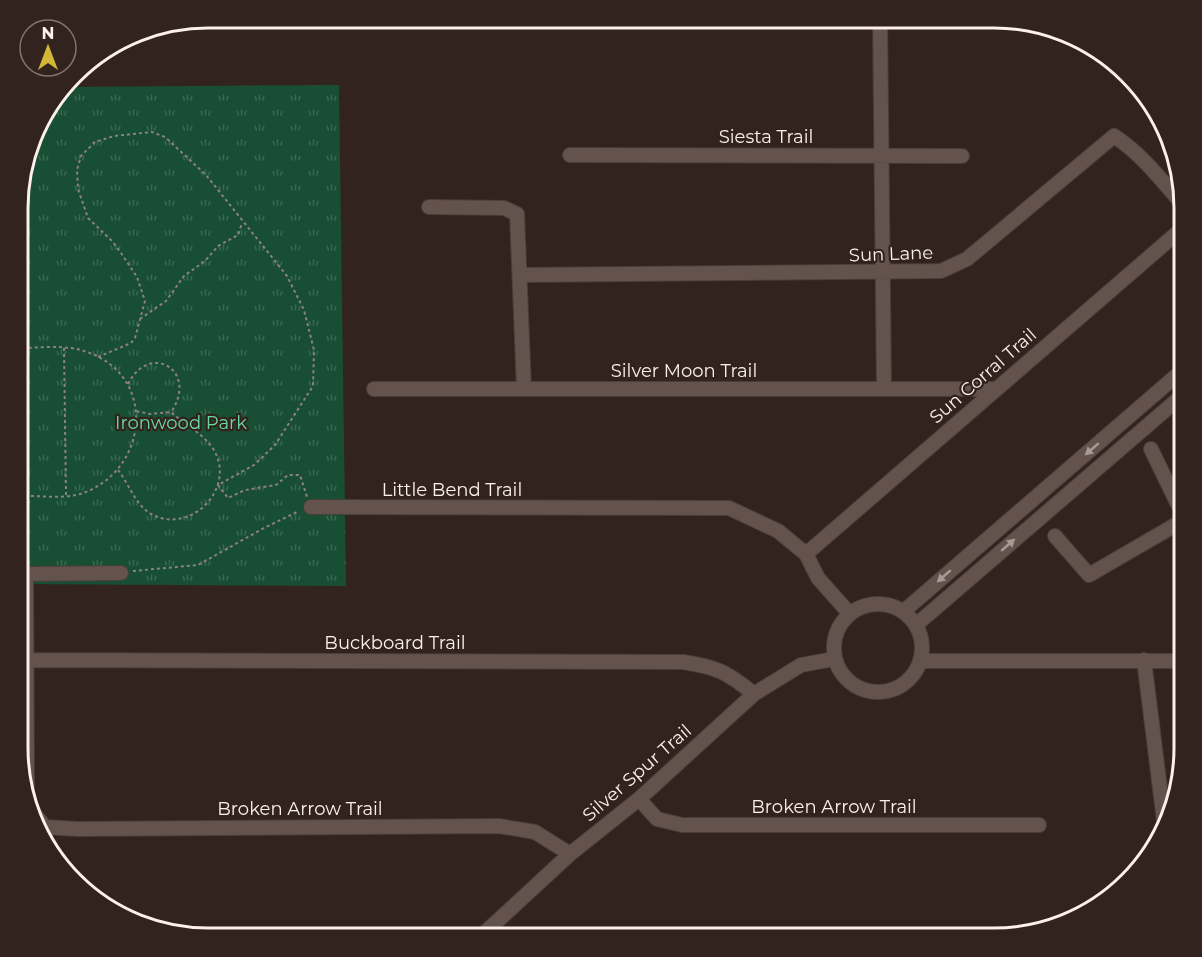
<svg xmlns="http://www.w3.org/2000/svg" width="1202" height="957" font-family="Montserrat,sans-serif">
<defs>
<pattern id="grass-tufts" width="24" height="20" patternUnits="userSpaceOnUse" patternTransform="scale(1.5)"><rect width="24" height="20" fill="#174e34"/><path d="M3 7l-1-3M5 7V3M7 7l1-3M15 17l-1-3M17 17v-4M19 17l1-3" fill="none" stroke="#3a6852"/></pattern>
</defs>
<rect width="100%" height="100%" fill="#32231e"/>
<!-- grass -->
<path fill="url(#grass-tufts)" d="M339,85l7,501 -327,-2 1,-401 23,-69 22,-27z"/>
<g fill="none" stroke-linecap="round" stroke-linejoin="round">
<!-- minor casing -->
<g stroke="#4b3e3a" stroke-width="16">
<path id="minor" d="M880,18l4,370
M570,155l392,1
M429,207l75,1 13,6 7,175
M521,275l420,-4 26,-12 147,-123c28,18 48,45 70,70
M374,389h619
M1151,449l33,68
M311,507l418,1 49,23 28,23 12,24 31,35
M1055,536l34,39 95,-55
M806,554l378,-327
M834 648a44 44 0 1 1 88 0a44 44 0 1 1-88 0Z
M904,611l280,-242
M916,625l268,-231
M27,660l656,2c34,5 44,10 71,32
M1144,660l21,169
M921,661h263
M27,793l-1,-219 95,-1
M639,799l18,20 25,6h357
M32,811l13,16 33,2 421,-3 36,6 35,22
M478,939l92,-85 69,-55 115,-105 47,-29 33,-6"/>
</g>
<!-- path -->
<path stroke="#8e817d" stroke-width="2" stroke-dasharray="3 3" stroke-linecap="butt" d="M140,319l26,-18 18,-25 21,-15 13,-15 20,-11 4,-12
M64,348l2,147
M98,357l33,-14 4,-5 10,-37 -8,-24 -16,-24 -9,-12 -24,-23 -10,-29 -1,-19 4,-14 14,-14 19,-6 38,-4 13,5 41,38 81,101 17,34 10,40 -1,36 -38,59 -21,20 -36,20 10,13 17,-8 31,-5 12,-10h12l7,22
M128,384c21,-42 70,-15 44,27
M118,470c12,15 18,38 37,46 38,16 79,-27 60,-64 -9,-17 -30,-27 -44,-40l-21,2 -14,-3
M19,496c20,-1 45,4 64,-3 65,-23 75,-117 4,-141 -21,-8 -46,-4 -68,-4
M133,571l65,-6 66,-37 35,-17"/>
<!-- minor -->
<use href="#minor" stroke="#64534d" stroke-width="14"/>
</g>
<!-- one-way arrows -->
<defs><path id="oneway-solid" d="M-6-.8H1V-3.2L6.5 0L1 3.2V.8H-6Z" transform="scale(1.5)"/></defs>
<g fill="#a89a95">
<use href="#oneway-solid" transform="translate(1092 449) rotate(139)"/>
<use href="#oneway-solid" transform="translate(1008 545) rotate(-41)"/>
<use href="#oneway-solid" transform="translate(944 576) rotate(139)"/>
</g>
<g text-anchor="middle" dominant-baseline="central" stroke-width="4.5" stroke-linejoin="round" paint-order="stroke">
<!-- street labels -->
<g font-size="18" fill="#fbf0ec" stroke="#32231e">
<text x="766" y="137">Siesta Trail</text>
<text transform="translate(891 254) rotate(-2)">Sun Lane</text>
<text x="684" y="371">Silver Moon Trail</text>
<text transform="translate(983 376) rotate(-41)">Sun Corral Trail</text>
<text x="452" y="490">Little Bend Trail</text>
<text x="395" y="643">Buckboard Trail</text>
<text transform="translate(637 773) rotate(-41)">Silver Spur Trail</text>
<text x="834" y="807">Broken Arrow Trail</text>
<text x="300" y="809">Broken Arrow Trail</text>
</g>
<!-- park labels -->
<g font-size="18" fill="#69daa0" stroke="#32231e">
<text x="181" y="423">Ironwood Park</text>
</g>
</g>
<!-- crop -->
<path d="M0 0H1202V957H0ZM208 28H994A180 180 0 0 1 1174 208V748A180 180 0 0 1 994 928H208A180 180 0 0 1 28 748V208A180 180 0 0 1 208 28Z" fill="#32231e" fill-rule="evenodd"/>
<path fill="none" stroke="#fbf0ec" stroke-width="3" d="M208 28H994A180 180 0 0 1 1174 208V748A180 180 0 0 1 994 928H208A180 180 0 0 1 28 748V208A180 180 0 0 1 208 28Z"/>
<!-- north arrow -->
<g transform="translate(48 48)"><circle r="28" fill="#32231e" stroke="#827570" stroke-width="1.5"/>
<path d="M0-4.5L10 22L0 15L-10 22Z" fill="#d3b635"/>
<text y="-9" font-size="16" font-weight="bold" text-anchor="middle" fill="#fbf0ec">N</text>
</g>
</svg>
